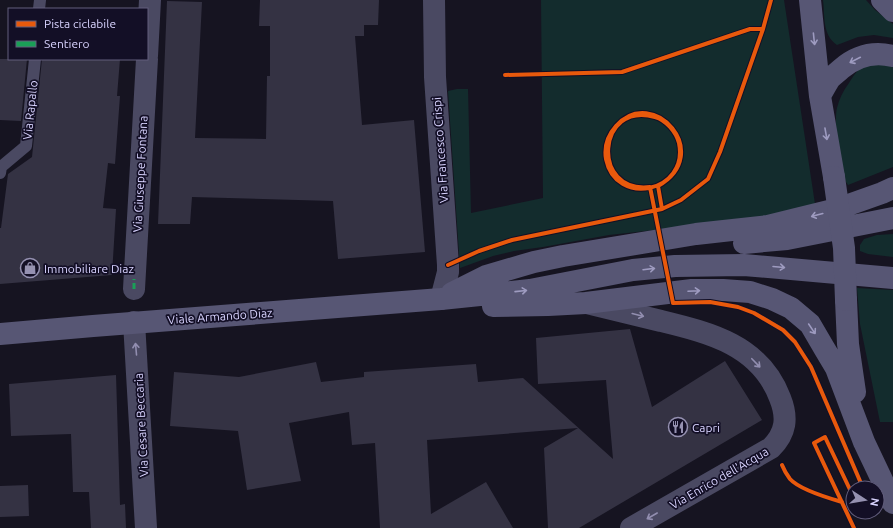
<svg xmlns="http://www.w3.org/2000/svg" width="893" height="528" font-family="Ubuntu,sans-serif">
<rect width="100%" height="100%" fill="#161421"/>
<!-- green -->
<path fill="#132c2d" d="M541,0h243l31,204 -32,9 -47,8 -127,14 -66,12 -29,4 -21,5 -33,12 -12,-177 9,-2h11l3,124 72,-15z
M823,0h43l9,10 18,14v14l-19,-3 -16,2 -21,8c-15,-10 -12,-29 -14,-45z
M868,63l25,3v101l-45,18 -4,-6c-3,-17 -11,-54 -7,-71 2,-9 6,-17 12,-25 5,-8 9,-15 19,-20z
M893,234v23l-25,-3 -8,-3v-6l4,-6 13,-4z
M857,288l36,2v132h-13l-20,-98z"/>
<!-- building -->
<path fill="#343243" d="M260,0h119l-1,25h-14v11h-9l7,89 52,-5 11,132 -87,7 -5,-58 -141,-4 -2,27h-32l9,-223 35,1 -7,136 71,1 1,-63h3v-50h-11z
M0,59h27l-6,62 -21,-1z
M42,59h78l-3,37h3l-5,68 -7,-1 -5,45 13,1 -4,66 -112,9v-56h1l7,-54 24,-17z
M630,329l22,78 73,-46 37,59 -183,108h-31l-4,-80 34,-20 -151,12 4,74 55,-32 27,46h-133l-5,-85 -23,2 -3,-33 -60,11 12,58 -54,9 -9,-59 -68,-5 4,-54 65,5 77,-15 5,20 43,-5v-5l112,-8 2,18 45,-4 90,81 -7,-79 -68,4 -2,-46z
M116,375l4,130 5,-1 1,24h-35l-2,-36h-16l-2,-58 -60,2 -2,-52z
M28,485l1,31 -29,1v-31z"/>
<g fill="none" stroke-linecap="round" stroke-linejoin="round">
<!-- path -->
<path stroke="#44505f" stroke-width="2.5" stroke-dasharray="2 3" stroke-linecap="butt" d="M785,470c1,3 3,6 5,9 10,11 38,19 52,23"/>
<!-- lane -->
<path stroke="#4a4962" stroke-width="12" d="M39,9l1,-9
M0,173l1,-6 25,-21 9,-87"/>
<!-- street -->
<path stroke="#4a4962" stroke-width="22" d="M434,0l1,77 13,188v7l-7,27
M147,56l3,-56
M134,289l13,-230
M587,303c25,6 49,12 74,18 49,12 99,24 119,77 8,20 6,35 -9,50l-140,80
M134,322l12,206"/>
<!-- secondary -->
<path stroke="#575674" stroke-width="22" d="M810,0l10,96 14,81
M882,0l11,11
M820,96c3,-6 6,-11 9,-16 3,-4 8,-7 12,-11 15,-13 32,-18 52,-13
M744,243l43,-4 106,-21
M452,293l34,-17 48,-14 29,-6 133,-22 72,-8 69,-17 45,-16 11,-5
M846,300l2,44 7,48
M493,306l55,-1 38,-2 106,-13h31l27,2 22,7 19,9 19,16 14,24 12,20 28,74 29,61
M0,334l93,-8 348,-27 89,-9 103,-20 42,-4 69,-1 149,13"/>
<!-- secondary-bridge -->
<path stroke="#575674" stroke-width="22" d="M834,177l10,71 2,52"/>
<!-- quiet -->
<path stroke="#1a9f57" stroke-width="3" stroke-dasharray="6 3" stroke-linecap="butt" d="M134,289v-10"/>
<!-- cycleway casing -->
<g stroke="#130f26" stroke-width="6">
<path id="cycleway" d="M505,75l117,-3 128,-43h13
M662,209l-4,-23c57,-32 -5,-102 -42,-60 -8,9 -12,21 -10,33 10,49 83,33 73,-16 -3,-11 -13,-23 -24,-26 -58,-17 -65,77 -5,70l23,116 37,-1 28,5 16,6 29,17 12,12 16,25 52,121
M448,265l31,-14 33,-11 150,-31 19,-9 27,-21 12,-27 43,-123 8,-29
M782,465c2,5 5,10 8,14 10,11 38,19 52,23
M853,496l-28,-59 -11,6 40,85"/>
</g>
<!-- cycleway -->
<use href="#cycleway" stroke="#e8590c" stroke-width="4"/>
</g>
<!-- one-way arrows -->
<defs><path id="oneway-shaft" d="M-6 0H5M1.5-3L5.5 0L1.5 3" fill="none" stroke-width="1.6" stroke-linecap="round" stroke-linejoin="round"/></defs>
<g stroke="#9e9bc0">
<use href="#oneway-shaft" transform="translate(814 39) rotate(84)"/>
<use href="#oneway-shaft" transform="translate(855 60) rotate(153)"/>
<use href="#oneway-shaft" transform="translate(826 134) rotate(80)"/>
<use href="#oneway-shaft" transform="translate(817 215) rotate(165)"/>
<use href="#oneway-shaft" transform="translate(779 267) rotate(5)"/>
<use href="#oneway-shaft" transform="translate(649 269) rotate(-7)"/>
<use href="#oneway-shaft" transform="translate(521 291) rotate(-6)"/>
<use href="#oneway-shaft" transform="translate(694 291) rotate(-3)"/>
<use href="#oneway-shaft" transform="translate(812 329) rotate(56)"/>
</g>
<g stroke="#928eb0">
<use href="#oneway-shaft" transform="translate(638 315) rotate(14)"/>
<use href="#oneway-shaft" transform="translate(136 349) rotate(-95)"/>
<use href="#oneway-shaft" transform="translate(756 363) rotate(46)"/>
<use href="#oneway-shaft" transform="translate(652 516) rotate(150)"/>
</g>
<!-- icons -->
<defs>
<g id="shop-ring" transform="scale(1)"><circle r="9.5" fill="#130f26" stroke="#9591b1" stroke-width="1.5"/><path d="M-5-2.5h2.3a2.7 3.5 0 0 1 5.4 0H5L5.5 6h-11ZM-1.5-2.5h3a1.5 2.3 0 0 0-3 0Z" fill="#9591b1"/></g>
<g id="restaurant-ring" transform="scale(1)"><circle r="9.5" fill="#130f26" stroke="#9591b1" stroke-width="1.5"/><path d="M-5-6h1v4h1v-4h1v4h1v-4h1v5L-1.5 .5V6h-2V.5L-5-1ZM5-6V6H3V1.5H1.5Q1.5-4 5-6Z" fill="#9591b1"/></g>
</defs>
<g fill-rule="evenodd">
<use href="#shop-ring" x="30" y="268"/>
<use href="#restaurant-ring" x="678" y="427"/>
</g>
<g text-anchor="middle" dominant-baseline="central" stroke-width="3.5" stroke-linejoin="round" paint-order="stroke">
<!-- street labels -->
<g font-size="12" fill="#d9d4ff" stroke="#130f26">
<text transform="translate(30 110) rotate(-84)">Via Rapallo</text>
<text transform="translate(440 150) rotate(-94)">Via Francesco Crispi</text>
<text transform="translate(140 174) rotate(-87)">Via Giuseppe Fontana</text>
<text transform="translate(220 316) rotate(-4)">Viale Armando Diaz</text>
<text transform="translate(141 425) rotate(-93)">Via Cesare Beccaria</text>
<text transform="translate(719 478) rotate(-30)">Via Enrico dell'Acqua</text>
</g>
<!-- poi labels -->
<g font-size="12" fill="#d9d4ff" stroke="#130f26" text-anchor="start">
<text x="44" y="268">Immobiliare Diaz</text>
<text x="692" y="427">Capri</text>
</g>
</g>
<!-- legend -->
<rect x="8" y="8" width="140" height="52" fill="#130f26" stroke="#625e7d"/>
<rect x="16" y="21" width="20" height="6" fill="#e8590c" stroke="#625e7d"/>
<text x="44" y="28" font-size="12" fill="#d9d4ff">Pista ciclabile</text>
<rect x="16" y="41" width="20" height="6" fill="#1a9f57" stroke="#625e7d"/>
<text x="44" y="48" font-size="12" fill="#d9d4ff">Sentiero</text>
<!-- north arrow -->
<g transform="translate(865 500) rotate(102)"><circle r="19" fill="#130f26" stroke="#625e7d"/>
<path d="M0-3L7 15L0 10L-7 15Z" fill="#9591b1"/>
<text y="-6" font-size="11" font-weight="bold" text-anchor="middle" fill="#d9d4ff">N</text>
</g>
</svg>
